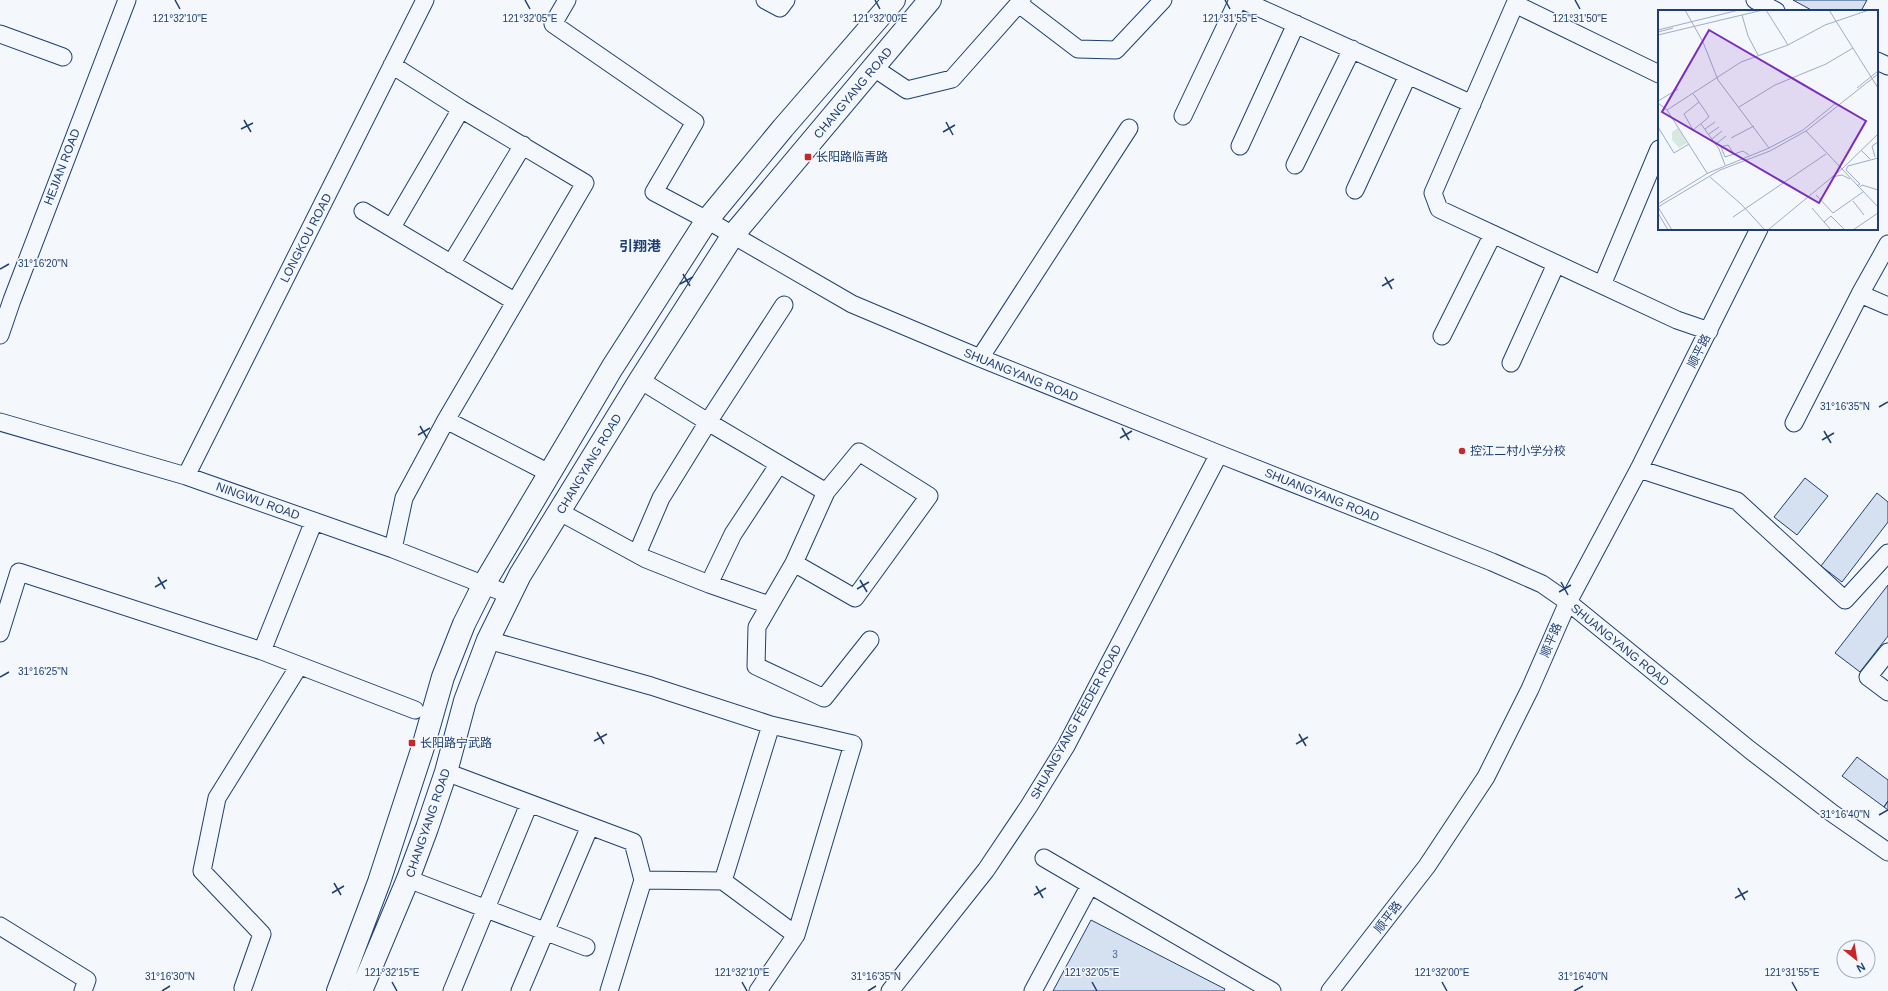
<svg xmlns="http://www.w3.org/2000/svg" width="1888" height="991" font-family="Helvetica,'Noto Sans SC',sans-serif">
<rect width="100%" height="100%" fill="#f4f7fb"/>
<!-- building -->
<path fill="#d5e0f0" stroke="#1d3f73" d="M1793,0h74l-6,11h-48z
M1805,478l23,18 -31,39 -23,-18z
M1877,493l11,9v20l-46,60 -21,-16z
M1888,585v51l-28,36 -25,-19z
M1857,757l31,23v21l-4,6 -42,-31z
M1888,801v9l-4,-3z
M1091,920l134,69 -1,2h-171z"/>
<g fill="none" stroke-linecap="round" stroke-linejoin="round">
<!-- minor casing -->
<g stroke="#1d3f73" stroke-width="19">
<path id="minor" d="M567,0l-14,24 142,98 -41,70 53,28 145,84 128,54 239,96 273,108 50,22 26,18 182,148 82,63 56,39
M765,0l15,8 6,-8
M1242,0l230,104
M1755,0l21,11
M1019,4l59,45 38,1 47,-50
M0,34l63,23
M1877,61l11,5
M392,65l69,44 124,74 -139,237 103,53
M874,68l33,22 45,-11 70,-79
M1659,74l-144,-70 -82,189 6,16 238,111 32,11
M1183,116l55,-116
M1240,146l56,-122
M1295,165l57,-116
M1355,190l53,-115
M363,211l151,90
M392,227l69,-118
M451,264l72,-119
M1602,285l57,-136
M1860,294l28,-50
M0,335l12,-35 115,-300
M1442,336l51,-102
M980,358l149,-230
M1511,363l45,-99
M640,380l68,42 76,-117
M0,422l186,54 207,73 117,46
M1794,423l66,-129 28,12
M1639,469l98,32 108,99 43,-47
M186,476l239,-476
M560,512l86,47 63,25 60,21
M314,521l-52,130 153,59
M393,549l11,-51 42,-78
M637,554l24,-56 47,-76 118,70 33,-40 70,44 -74,102 -61,-35 32,-71
M794,563l-37,64 -1,39 68,32 46,-58
M709,584l24,-50 46,-70
M0,633l19,-61 243,79
M1888,652l-20,25 20,15
M446,772l187,70 10,38 80,1 48,-156 -120,-39 -163,-46
M1044,858l228,133
M408,879l178,68
M723,881l73,54 57,-191 -82,-19
M0,926l87,54 -4,11
M243,988l19,-54 -60,-63 15,-73 82,-132
M452,991l77,-187
M520,991l70,-165
M609,991l34,-111
M758,991l38,-56
M890,991l96,-121 43,-64 37,-60 153,-292
M1033,991l57,-106
M1330,991l97,-125 59,-89 44,-88 38,-87 71,-133 120,-240"/>
</g>
<!-- major casing -->
<g stroke="#1d3f73" stroke-width="24">
<path id="major" d="M338,991l41,-109 44,-135 20,-70 21,-53 20,-40 128,-216 95,-148 76,-92 111,-128
M361,991l47,-112 19,-51 19,-56 19,-71 23,-61 32,-65 120,-195 93,-145 197,-235"/>
</g>
<!-- minor -->
<use href="#minor" stroke="#f4f7fb" stroke-width="17"/>
<!-- major -->
<use href="#major" stroke="#f4f7fb" stroke-width="22"/>
</g>
<!-- ticks -->
<path fill="none" stroke="#1d3f73" stroke-width="1.5" d="M175,0l5,9M525,0l5,9M875,0l5,9M1225,0l5,9M1575,0l5,9M244,120l7,12M946,122l7,13M241,129l12,-6M943,132l12,-7M0,269l9,-5M683,274l7,12M1385,277l7,12M680,284l13,-7M1382,286l12,-7M1879,407l9,-5M420,426l7,12M1122,428l7,12M1824,431l7,12M418,435l12,-7M1120,438l12,-7M1822,440l12,-7M158,577l7,12M860,580l7,12M1561,582l7,13M155,587l12,-7M857,589l12,-7M1559,592l12,-7M0,677l9,-5M597,732l7,12M1299,734l7,12M594,741l13,-7M1296,744l12,-7M1879,815l9,-5M334,883l7,12M1036,886l7,12M1738,888l7,12M332,893l12,-7M1034,895l12,-7M1735,898l13,-7M392,982l5,9M742,982l5,9M1092,982l5,9M1442,982l5,9M1792,982l5,9M162,991l8,-5M868,991l8,-5M1574,991l9,-5"/>
<!-- markers -->
<g fill="#c62828" stroke="#f4f7fb" stroke-width="1.5">
<rect x="804" y="153" width="8" height="8" rx="2"/>
<circle cx="1462" cy="451" r="4"/>
<rect x="408" y="739" width="8" height="8" rx="2"/>
</g>
<g text-anchor="middle" dominant-baseline="central" stroke-width="3" stroke-linejoin="round" paint-order="stroke">
<!-- number labels -->
<g font-size="10" fill="#4b6792">
<text x="1115" y="954">3</text>
</g>
<!-- street labels -->
<g font-size="12" fill="#1d3f73" stroke="#f4f7fb">
<text transform="translate(853 93) rotate(-50)">CHANGYANG ROAD</text>
<text transform="translate(62 167) rotate(-69)">HEJIAN ROAD</text>
<text transform="translate(306 238) rotate(-63)">LONGKOU ROAD</text>
<text transform="translate(1699 351) rotate(-63)">顺平路</text>
<text transform="translate(1021 375) rotate(22)">SHUANGYANG ROAD</text>
<text transform="translate(589 464) rotate(-59)">CHANGYANG ROAD</text>
<text transform="translate(1322 495) rotate(22)">SHUANGYANG ROAD</text>
<text transform="translate(258 501) rotate(20)">NINGWU ROAD</text>
<text transform="translate(1551 640) rotate(-67)">顺平路</text>
<text transform="translate(1620 645) rotate(39)">SHUANGYANG ROAD</text>
<text transform="translate(1076 722) rotate(-61)">SHUANGYANG FEEDER ROAD</text>
<text transform="translate(428 823) rotate(-71)">CHANGYANG ROAD</text>
<text transform="translate(1388 917) rotate(-52)">顺平路</text>
</g>
<!-- poi labels -->
<g font-size="12" fill="#1d3f73" stroke="#f4f7fb" text-anchor="start">
<text x="816" y="157">长阳路临青路</text>
<text x="1470" y="451">控江二村小学分校</text>
<text x="420" y="743">长阳路宁武路</text>
</g>
<!-- quarter labels -->
<g font-size="14" font-weight="bold" fill="#1d3f73" stroke="#f4f7fb">
<text x="640" y="246">引翔港</text>
</g>
</g>
<!-- overview -->
<g transform="translate(1658 10)">
<rect width="220" height="220" fill="#f4f7fb"/>
<path d="M20,118l9,15 -8,5 -7,-8v-8z" fill="#d7e8df"/>
<path fill="none" stroke="#9eadc5" stroke-width="1" d="M27,0l18,32 15,38 51,68M108,0l22,35M171,0l49,78M84,5l6,21 10,19M0,20l81,-20M0,22l15,-4M0,25l105,-25M199,78l21,-17M34,83l3,3 4,6 7,10 3,5 -16,13 -9,-16 15,-12M0,91l20,-12M0,93l9,7 40,63M81,97l36,-22 51,-21 27,-16M9,100l74,-48 47,-17 37,-20 44,-15M43,114l18,25 6,16M0,117l16,26 15,-9M47,119l10,-7M148,121l72,76M51,124l10,-7M73,128l23,-12M54,129l10,-8M58,134l10,-8M203,140l9,9M76,144l-6,-9 -7,2 4,10 18,-6 6,4M217,147l-3,-11 6,-4M52,167l31,27 24,26M174,167l10,-2 8,4M199,176l3,-2 -14,-14 2,-4 30,-8M201,178l3,-3 16,5M158,185l17,18 30,-21M195,191l11,14M0,194l50,-31 61,-25 34,-18 33,-27M0,197l62,-37 50,-19 36,-20 72,-57M0,197l14,23M154,198l19,22M0,203l10,17M75,207l93,-63M166,212l7,-6 13,13M110,220l75,-62 35,-34M195,220l25,-17"/>
<path fill="#7b2cbf" fill-opacity="0.15" stroke="#7b2cbf" stroke-width="2" d="M51,20l157,91 -47,82 -157,-91z"/>
<rect width="220" height="220" fill="none" stroke="#1d3f73" stroke-width="2"/>
</g>
<g font-size="10" text-anchor="middle" fill="#1d3f73" stroke="#f4f7fb" stroke-width="3" stroke-linejoin="round" paint-order="stroke">
<text x="880" y="22">121°32'00"E</text>
<text x="180" y="22">121°32'10"E</text>
<text x="530" y="22">121°32'05"E</text>
<text x="1230" y="22">121°31'55"E</text>
<text x="1580" y="22">121°31'50"E</text>
<text x="43" y="267">31°16'20"N</text>
<text x="1845" y="410">31°16'35"N</text>
<text x="43" y="675">31°16'25"N</text>
<text x="1845" y="818">31°16'40"N</text>
<text x="392" y="976">121°32'15"E</text>
<text x="742" y="976">121°32'10"E</text>
<text x="1092" y="976">121°32'05"E</text>
<text x="1442" y="976">121°32'00"E</text>
<text x="1792" y="976">121°31'55"E</text>
<text x="170" y="980">31°16'30"N</text>
<text x="876" y="980">31°16'35"N</text>
<text x="1583" y="980">31°16'40"N</text>
</g>
<!-- north arrow -->
<g transform="translate(1856 959) rotate(150)"><circle r="19" fill="#f4f7fb" stroke="#9eadc5"/>
<path d="M0-3L7 15L0 10L-7 15Z" fill="#c62828"/>
<text y="-6" font-size="11" font-weight="bold" text-anchor="middle" fill="#1d3f73">N</text>
</g>
</svg>
